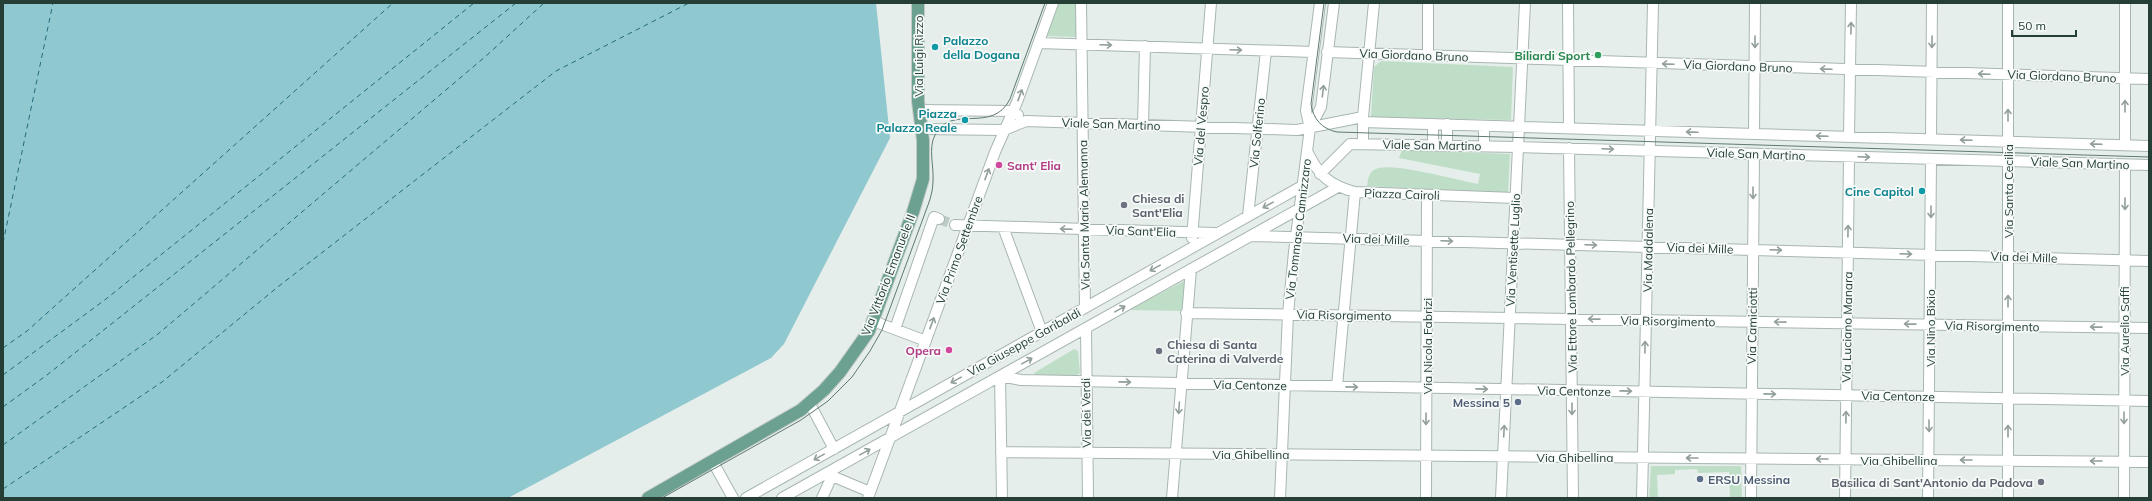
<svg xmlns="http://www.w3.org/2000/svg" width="2152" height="501" font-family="Mulish,sans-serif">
<rect width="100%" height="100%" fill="#e5eeea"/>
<!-- green -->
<path fill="#bfdec7" d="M1056,3h20v34l-31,-1z
M1381,61l132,6 -2,53 -140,-3 3,-50z
M1402,150l108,4 -2,39 -141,-7c1,-6 1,-12 7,-16 13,-10 85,11 104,14l2,-10 -81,-16z
M1186,280l-2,31 -55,-1z
M1074,349l4,2 2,22 -3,2h-42l-1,-2z
M1651,466h90l1,32h-12l-1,-26 -31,1 -1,-4 -22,1v4l-18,1 1,23h-9z"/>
<!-- water -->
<path fill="#90c8d0" d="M3,3h873l14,135 -106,206 -13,14 -263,140h-505z"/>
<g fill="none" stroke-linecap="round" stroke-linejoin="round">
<!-- ferry -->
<path stroke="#216d79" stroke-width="1" stroke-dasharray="5 4" stroke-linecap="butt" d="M3,243l50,-240
M3,348l24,-17 366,-328
M3,375l103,-76 368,-296
M3,407l44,-32 469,-372
M3,445l155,-111 328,-278 58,-53
M3,489l159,-107 117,-96 277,-215 133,-68"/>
<!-- minor-tunnel -->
<path stroke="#bfcbc6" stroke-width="10" stroke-dasharray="10 5" stroke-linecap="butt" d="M939,219l16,6"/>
<!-- minor casing -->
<g stroke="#a8b6b1" stroke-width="12">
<path id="minor" d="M1081,3l4,305
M1568,3l1,125
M2008,3v495
M1039,43l274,9
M1327,52l822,27
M1428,56v-53
M919,110l94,1 5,4
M1363,122l786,24
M1433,124v21
M1143,125l2,-79
M1310,128l-4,-17 14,-108
M922,129l82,1 22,-9 271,9 66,-13
M1754,134l1,-131
M1849,137l2,-134
M1931,139l1,-136
M1363,144v-27l11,-114
M2125,145v-142
M1447,146v-22
M1484,146v-20
M1569,148l4,350
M1307,151c12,25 22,34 48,41l160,6
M1320,174l30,-30 168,3 631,18
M1248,216l18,-165
M955,225l260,8
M1003,227l39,105
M1251,236l898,25
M1192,238l19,-235
M1186,313l963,15
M873,321l53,20
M1086,328l2,170
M895,329l39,-112 5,2
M1337,386l18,-194
M810,404l24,45
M1001,452l1148,10
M713,462l20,36
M829,472l3,4 38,16
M746,498l556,-312
M782,498l556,-311
M822,498l10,-22
M868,498l127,-346 22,-50 36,-99
M1002,498l-2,-122 21,4 1128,21
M1172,498l19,-229
M1280,498l8,-184 6,-62 16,-124 11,-21 13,-104
M1426,498l1,-303
M1501,498l24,-495
M1642,498l11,-495
M1751,498l3,-344
M1845,498l4,-341
M1928,498l3,-339
M2124,498l1,-333"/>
</g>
<!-- major casing -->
<g stroke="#c2c9c7" stroke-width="14">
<path id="major" d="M648,498l153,-88 23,-20 16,-18 29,-41 44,-119 10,-33v-39l-5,-39v-98"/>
</g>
<!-- minor -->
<use href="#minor" stroke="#fff" stroke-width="10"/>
<!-- major -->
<use href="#major" stroke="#6ca192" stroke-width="12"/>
<!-- tram -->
<path stroke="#607a72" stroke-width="1" d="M1324,3l-13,101c2,15 11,25 26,28l812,25
M662,498l139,-78 27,-19 24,-24 18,-26 12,-21 46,-125c3,-8 5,-16 5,-24 1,-15 -5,-33 2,-46 16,-32 57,0 75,-36l35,-96"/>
</g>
<!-- one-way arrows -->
<defs><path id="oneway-shaft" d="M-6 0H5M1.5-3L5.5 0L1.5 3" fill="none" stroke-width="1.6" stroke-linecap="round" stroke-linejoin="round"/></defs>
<g stroke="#929f9b">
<use href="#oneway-shaft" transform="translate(1851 28) rotate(-89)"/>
<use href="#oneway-shaft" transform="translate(1755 42) rotate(90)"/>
<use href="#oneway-shaft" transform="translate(1932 42) rotate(91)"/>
<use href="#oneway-shaft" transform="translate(1106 45) rotate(2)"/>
<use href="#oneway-shaft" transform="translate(1236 50) rotate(2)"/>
<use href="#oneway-shaft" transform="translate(1668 64) rotate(-178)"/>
<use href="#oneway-shaft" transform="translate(1826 69) rotate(-178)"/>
<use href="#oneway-shaft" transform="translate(1984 74) rotate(-178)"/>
<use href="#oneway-shaft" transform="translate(1323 91) rotate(-83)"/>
<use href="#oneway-shaft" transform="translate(1020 95) rotate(-70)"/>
<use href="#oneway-shaft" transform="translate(2125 106) rotate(-90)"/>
<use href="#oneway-shaft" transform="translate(2008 115) rotate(-90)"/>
<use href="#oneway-shaft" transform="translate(1692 132) rotate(-178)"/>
<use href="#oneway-shaft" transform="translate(1822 136) rotate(-178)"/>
<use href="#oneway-shaft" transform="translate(1966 140) rotate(-178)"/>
<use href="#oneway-shaft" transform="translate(2096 144) rotate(-178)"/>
<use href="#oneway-shaft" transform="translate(1608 149) rotate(2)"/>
<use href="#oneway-shaft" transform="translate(1864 157) rotate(2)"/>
<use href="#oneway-shaft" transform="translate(987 174) rotate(-70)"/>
<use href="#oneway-shaft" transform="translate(1753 193) rotate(90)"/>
<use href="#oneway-shaft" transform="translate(2125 204) rotate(90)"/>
<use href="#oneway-shaft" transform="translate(1268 205) rotate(151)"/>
<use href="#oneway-shaft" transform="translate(1931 212) rotate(90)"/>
<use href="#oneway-shaft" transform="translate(1066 229) rotate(-178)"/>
<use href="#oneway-shaft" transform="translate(1848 231) rotate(-89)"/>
<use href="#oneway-shaft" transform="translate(1447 241) rotate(2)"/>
<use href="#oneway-shaft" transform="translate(1591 245) rotate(2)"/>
<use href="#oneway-shaft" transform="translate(1776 250) rotate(2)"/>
<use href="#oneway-shaft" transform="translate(1906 254) rotate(2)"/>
<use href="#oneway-shaft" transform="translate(1155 268) rotate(151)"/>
<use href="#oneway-shaft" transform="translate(2008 301) rotate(-90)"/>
<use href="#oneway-shaft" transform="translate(1120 309) rotate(-29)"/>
<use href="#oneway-shaft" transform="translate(1594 319) rotate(-179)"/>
<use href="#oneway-shaft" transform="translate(1780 322) rotate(-179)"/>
<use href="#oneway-shaft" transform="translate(932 323) rotate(-70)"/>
<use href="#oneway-shaft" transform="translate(1910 324) rotate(-179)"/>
<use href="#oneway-shaft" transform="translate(2096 327) rotate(-179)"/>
<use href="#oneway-shaft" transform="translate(1645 347) rotate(-89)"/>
<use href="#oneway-shaft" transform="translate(1027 361) rotate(-29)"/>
<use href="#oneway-shaft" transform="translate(956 380) rotate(151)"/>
<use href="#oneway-shaft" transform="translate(1125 382) rotate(1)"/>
<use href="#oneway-shaft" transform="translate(1352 387) rotate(1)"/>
<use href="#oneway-shaft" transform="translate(1482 389) rotate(1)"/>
<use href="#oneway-shaft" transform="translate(1626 391) rotate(1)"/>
<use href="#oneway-shaft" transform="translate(1770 394) rotate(1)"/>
<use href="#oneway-shaft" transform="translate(1179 408) rotate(94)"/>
<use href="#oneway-shaft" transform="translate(1572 409) rotate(90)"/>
<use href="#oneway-shaft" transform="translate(1846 417) rotate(-89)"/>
<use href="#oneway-shaft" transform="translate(2124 418) rotate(90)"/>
<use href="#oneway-shaft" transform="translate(1426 419) rotate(90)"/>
<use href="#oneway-shaft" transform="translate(1929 426) rotate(90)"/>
<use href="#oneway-shaft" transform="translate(1504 431) rotate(-87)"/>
<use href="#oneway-shaft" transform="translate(2008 431) rotate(-90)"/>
<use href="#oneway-shaft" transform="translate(865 452) rotate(-29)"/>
<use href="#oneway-shaft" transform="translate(819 457) rotate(151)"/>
<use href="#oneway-shaft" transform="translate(1692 458) rotate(-180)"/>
<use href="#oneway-shaft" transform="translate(1822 459) rotate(-180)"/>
<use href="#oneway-shaft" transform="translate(1966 460) rotate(-180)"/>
<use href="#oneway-shaft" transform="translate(2096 461) rotate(-180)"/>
</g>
<!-- markers -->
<g fill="#0f9aa8" stroke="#f6faf8" stroke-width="1.5">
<circle cx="935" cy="47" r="4"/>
<circle cx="965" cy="120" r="4"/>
<circle cx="1922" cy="191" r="4"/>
</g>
<circle fill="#2e9e5b" stroke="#f6faf8" stroke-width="1.5" cx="1598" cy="55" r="4"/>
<g fill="#d1479c" stroke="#f6faf8" stroke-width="1.5">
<circle cx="999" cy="165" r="4"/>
<circle cx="949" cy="350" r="4"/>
</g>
<g fill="#6b7280" stroke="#f6faf8" stroke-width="1.5">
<circle cx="1124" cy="205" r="4"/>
<circle cx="1159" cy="351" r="4"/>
<circle cx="2041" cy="482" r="4"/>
</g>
<g fill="#5c6f8a" stroke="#f6faf8" stroke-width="1.5">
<circle cx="1518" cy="402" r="4"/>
<circle cx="1700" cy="479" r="4"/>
</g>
<g text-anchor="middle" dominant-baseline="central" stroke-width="3.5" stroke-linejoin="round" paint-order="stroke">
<!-- culture labels -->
<g font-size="12" font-weight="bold" fill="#0d838f" stroke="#f6faf8" text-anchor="end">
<text x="943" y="40" text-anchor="start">Palazzo<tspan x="943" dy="14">della Dogana</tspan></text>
<text x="957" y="113">Piazza<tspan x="957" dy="14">Palazzo Reale</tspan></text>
<text x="1914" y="191">Cine Capitol</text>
</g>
<!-- street labels -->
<g font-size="12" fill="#253f37" stroke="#f6faf8">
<text transform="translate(1414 55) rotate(2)">Via Giordano Bruno</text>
<text transform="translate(918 56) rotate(-90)">Via Luigi Rizzo</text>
<text transform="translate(1738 66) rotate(2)">Via Giordano Bruno</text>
<text transform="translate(2062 76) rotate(2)">Via Giordano Bruno</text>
<text transform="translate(1111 124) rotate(2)">Viale San Martino</text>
<text transform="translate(1201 126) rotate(-85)">Via del Vespro</text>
<text transform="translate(1257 133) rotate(-84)">Via Solferino</text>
<text transform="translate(1432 145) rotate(1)">Viale San Martino</text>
<text transform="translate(1756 154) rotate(2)">Viale San Martino</text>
<text transform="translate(2080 163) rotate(2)">Viale San Martino</text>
<text transform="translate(2008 191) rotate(-90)">Via Santa Cecilia</text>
<text transform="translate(1402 194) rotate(2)">Piazza Cairoli</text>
<text transform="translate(1084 215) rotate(-91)">Via Santa Maria Alemanna</text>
<text transform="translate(1298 229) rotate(-83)">Via Tommaso Cannizzaro</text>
<text transform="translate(1141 231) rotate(2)">Via Sant'Elia</text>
<text transform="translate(1376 239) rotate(2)">Via dei Mille</text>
<text transform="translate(1700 248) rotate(2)">Via dei Mille</text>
<text transform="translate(959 250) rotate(-70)">Via Primo Settembre</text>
<text transform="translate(1513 250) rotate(-87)">Via Ventisette Luglio</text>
<text transform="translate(1648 250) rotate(-89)">Via Maddalena</text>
<text transform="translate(2024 257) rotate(2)">Via dei Mille</text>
<text transform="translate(888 275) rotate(-69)">Via Vittorio Emanuele II</text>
<text transform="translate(1571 287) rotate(-91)">Via Ettore Lombardo Pellegrino</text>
<text transform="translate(1344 315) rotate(1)">Via Risorgimento</text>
<text transform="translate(1668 321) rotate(1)">Via Risorgimento</text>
<text transform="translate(1752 326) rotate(-89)">Via Camiciotti</text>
<text transform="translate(1992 326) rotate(1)">Via Risorgimento</text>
<text transform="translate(1847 327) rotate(-89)">Via Luciano Manara</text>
<text transform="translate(1930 328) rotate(-90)">Via Nino Bixio</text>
<text transform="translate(2124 331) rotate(-90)">Via Aurelio Saffi</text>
<text transform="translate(1024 342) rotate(-29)">Via Giuseppe Garibaldi</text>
<text transform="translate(1427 346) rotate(-90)">Via Nicola Fabrizi</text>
<text transform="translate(1250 385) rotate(1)">Via Centonze</text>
<text transform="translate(1574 391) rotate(1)">Via Centonze</text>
<text transform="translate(1898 396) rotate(1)">Via Centonze</text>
<text transform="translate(1086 413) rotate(-91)">Via dei Verdi</text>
<text x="1251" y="454">Via Ghibellina</text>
<text x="1575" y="457">Via Ghibellina</text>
<text x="1899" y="460">Via Ghibellina</text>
</g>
<!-- leisure labels -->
<g font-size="12" font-weight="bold" fill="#27864d" stroke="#f6faf8" text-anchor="end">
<text x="1590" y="55">Biliardi Sport</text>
</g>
<!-- hotel labels -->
<g font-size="12" font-weight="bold" fill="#b23c85" stroke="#f6faf8" text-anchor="start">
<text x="1007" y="165">Sant' Elia</text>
<text x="941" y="350" text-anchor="end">Opera</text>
</g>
<!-- worship labels -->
<g font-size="12" font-weight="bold" fill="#5b616d" stroke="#f6faf8" text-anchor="start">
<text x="1132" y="198">Chiesa di<tspan x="1132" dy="14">Sant'Elia</tspan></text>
<text x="1167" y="344">Chiesa di Santa<tspan x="1167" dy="14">Caterina di Valverde</tspan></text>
<text x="2033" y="482" text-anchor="end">Basilica di Sant'Antonio da Padova</text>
</g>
<!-- service labels -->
<g font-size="12" font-weight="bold" fill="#4e5e75" stroke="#f6faf8" text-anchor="end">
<text x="1510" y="402">Messina 5</text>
<text x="1708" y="479" text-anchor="start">ERSU Messina</text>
</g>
</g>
<!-- border -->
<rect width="2152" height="501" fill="none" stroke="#253f37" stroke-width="8"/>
<!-- scale -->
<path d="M2012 30v6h64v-6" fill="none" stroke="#253f37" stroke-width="2"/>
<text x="2018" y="30" font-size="12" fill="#253f37" stroke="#f6faf8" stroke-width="3" paint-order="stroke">50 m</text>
</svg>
